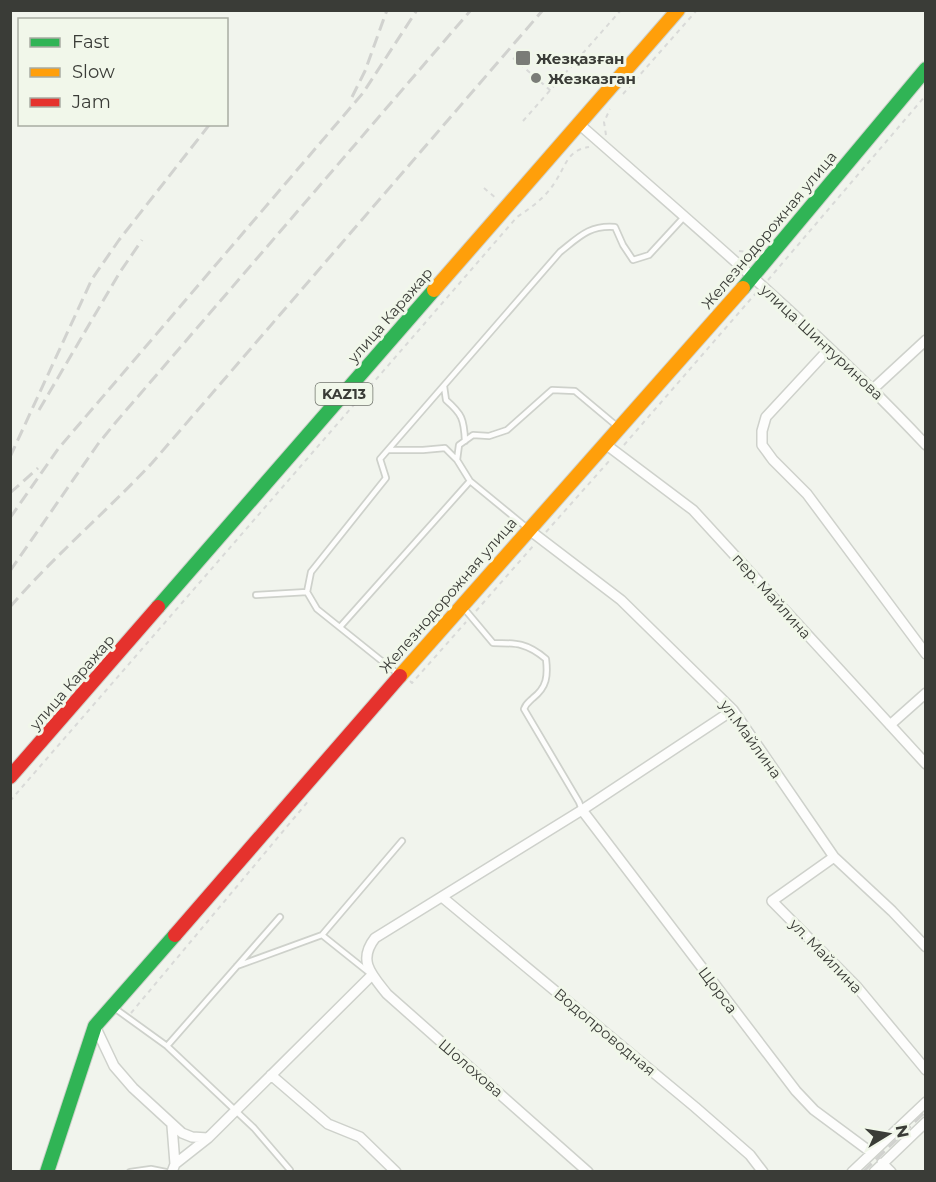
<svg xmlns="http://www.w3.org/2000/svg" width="936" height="1182" font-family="Montserrat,sans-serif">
<rect width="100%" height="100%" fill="#f1f4ed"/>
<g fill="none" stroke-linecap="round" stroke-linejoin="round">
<!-- lane casing -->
<g stroke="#ced1cb" stroke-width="8">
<path id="lane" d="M444,386l2,14c16,14 18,19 19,41
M389,450h34l22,-2 12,12
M526,527l-56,-46 -13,-21 2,-15 14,-10 16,1 18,-6 45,-40 23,1 43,36
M256,595l51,-3
M462,606l31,37c24,0 34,0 53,16 2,17 1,28 -13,39 -4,4 -7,5 -9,11l55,93 3,8
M340,627l130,-146
M398,674l-81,-65 -10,-17 4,-20 75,-94 -6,-19 180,-207c19,-15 29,-27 55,-25l8,18 10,15 16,-5 35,-38
M322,935l80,-94
M237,966l85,-31 45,36
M113,1007l54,39 87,82 36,42 -1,2
M167,1046l113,-129
M130,1172l21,-3 15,3"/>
</g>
<!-- street casing -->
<g stroke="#ced1cb" stroke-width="12">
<path id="street" d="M579,124c118,104 239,206 347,321
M829,349l-63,68 -4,14v14l11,15 34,34 119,160
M873,389l53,-49
M604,443l89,67 233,254
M528,529l93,71 112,110 101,147 58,54 34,36
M890,725l36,-32
M582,810l214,281 18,19 58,43
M834,857l-62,44 85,86 69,83
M442,897l253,210 55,48 13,17
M95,1026l19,40 19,22 49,45 10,4 16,1
M271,1075l57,49 32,13 36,35
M172,1126l3,38
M882,1163l9,9
M172,1172l3,-8 33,-26 164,-163
M588,1172l-201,-178c-15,-19 -30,-33 -12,-56l207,-128 151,-100
M852,1172l74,-70
M874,1172l52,-50"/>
</g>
<!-- fast casing -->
<g stroke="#ced1cb" stroke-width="16">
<path id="fast" d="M743,288l183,-219
M158,607l276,-317
M47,1172l48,-146 80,-91"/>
</g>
<!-- slow casing -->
<g stroke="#ced1cb" stroke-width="16">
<path id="slow" d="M434,290l244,-280
M400,676l343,-388"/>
</g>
<!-- jam casing -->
<g stroke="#ced1cb" stroke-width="16">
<path id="jam" d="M10,777l148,-170
M175,935l225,-259"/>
</g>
<!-- path -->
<path stroke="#d9dad8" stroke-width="2" stroke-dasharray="4.5 4.5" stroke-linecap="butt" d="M513,58l38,33
M623,94l74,-84
M523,121l98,-111
M606,135l-2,-13 6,-13
M484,188l13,11
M739,251l9,1 12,-3
M768,280l158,-185
M729,285l2,-5 -1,-10
M624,445l132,-152
M546,532l64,-72
M476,611l58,-66
M410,681l2,2 54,-61
M10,801l507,-584c15,-10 29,-20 38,-35 11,-16 12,-32 34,-35
M131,1013l179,-214"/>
<!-- lane -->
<use href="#lane" stroke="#fdfdfc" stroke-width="4.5"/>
<!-- street -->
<use href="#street" stroke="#fdfdfc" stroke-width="9"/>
<!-- fast -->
<use href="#fast" stroke="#30b455" stroke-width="14"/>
<!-- slow -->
<use href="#slow" stroke="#ff9f0a" stroke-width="14"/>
<!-- jam -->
<use href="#jam" stroke="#e5322d" stroke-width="14"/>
<!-- rail -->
<path stroke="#d1d2cf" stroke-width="3" stroke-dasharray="12 6" stroke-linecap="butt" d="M352,97l13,-26 22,-61
M39,410l81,-138 22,-32
M10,457l82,-178 27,-39 91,-116
M10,493l28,-25
M10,518l48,-69 305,-356 54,-83
M10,571l88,-127 18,-22 355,-412
M10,607c44,-51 96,-95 142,-144l391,-453
M863,1172l63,-61"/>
</g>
<!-- markers -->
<g fill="#7a7c77" stroke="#f1f7ea" stroke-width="2">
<rect x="515" y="50" width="16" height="16" rx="3"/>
<circle cx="536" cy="78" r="6"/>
</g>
<g text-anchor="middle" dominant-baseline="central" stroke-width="6" stroke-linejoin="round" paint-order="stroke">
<!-- shield labels -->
<rect fill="#f1f7ea" stroke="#71746d" stroke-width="1.5" x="315.5" y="383" width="57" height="22" rx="4.5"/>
<g font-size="14" font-weight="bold" fill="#3a3c37">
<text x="344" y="394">KAZ13</text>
</g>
<!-- poi labels -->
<g font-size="15" font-weight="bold" fill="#3a3c37" stroke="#f1f7ea" text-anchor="start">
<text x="536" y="58">Жезқазған</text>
<text x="548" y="78">Жезказган</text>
</g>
<!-- street labels -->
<g font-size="15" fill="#3a3c37" stroke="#f1f7ea">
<text transform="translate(769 230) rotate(-50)">Железнодорожная улица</text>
<text transform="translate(390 315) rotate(-49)">улица Каражар</text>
<text transform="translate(822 342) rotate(43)">улица Шинтуринова</text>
<text transform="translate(448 595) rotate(-49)">Железнодорожная улица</text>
<text transform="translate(772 596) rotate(48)">пер. Майлина</text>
<text transform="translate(72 682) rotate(-49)">улица Каражар</text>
<text transform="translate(751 739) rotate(54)">ул.Майлина</text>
<text transform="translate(826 956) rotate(46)">ул. Майлина</text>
<text transform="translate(718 990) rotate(53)">Щорса</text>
<text transform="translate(605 1032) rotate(40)">Водопроводная</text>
<text transform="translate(471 1068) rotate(41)">Шолохова</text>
</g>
</g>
<!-- border -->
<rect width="936" height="1182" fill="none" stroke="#3a3c37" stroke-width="24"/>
<!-- legend -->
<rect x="18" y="18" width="210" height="108" fill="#f1f7ea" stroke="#a8aca2" stroke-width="1.5"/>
<rect x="30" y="38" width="30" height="9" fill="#30b455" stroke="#a8aca2" stroke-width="1.5"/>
<text x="72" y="48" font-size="18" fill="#3a3c37">Fast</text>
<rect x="30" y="68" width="30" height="9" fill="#ff9f0a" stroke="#a8aca2" stroke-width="1.5"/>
<text x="72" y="78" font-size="18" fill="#3a3c37">Slow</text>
<rect x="30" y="98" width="30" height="9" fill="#e5322d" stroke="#a8aca2" stroke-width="1.5"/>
<text x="72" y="108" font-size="18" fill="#3a3c37">Jam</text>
<!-- north arrow -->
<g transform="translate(888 1134) rotate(79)" stroke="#f1f7ea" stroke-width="4.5" paint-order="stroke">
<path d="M0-4.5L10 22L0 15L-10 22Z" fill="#3a3c37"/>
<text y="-9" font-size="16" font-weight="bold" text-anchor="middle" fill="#3a3c37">N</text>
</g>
</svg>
